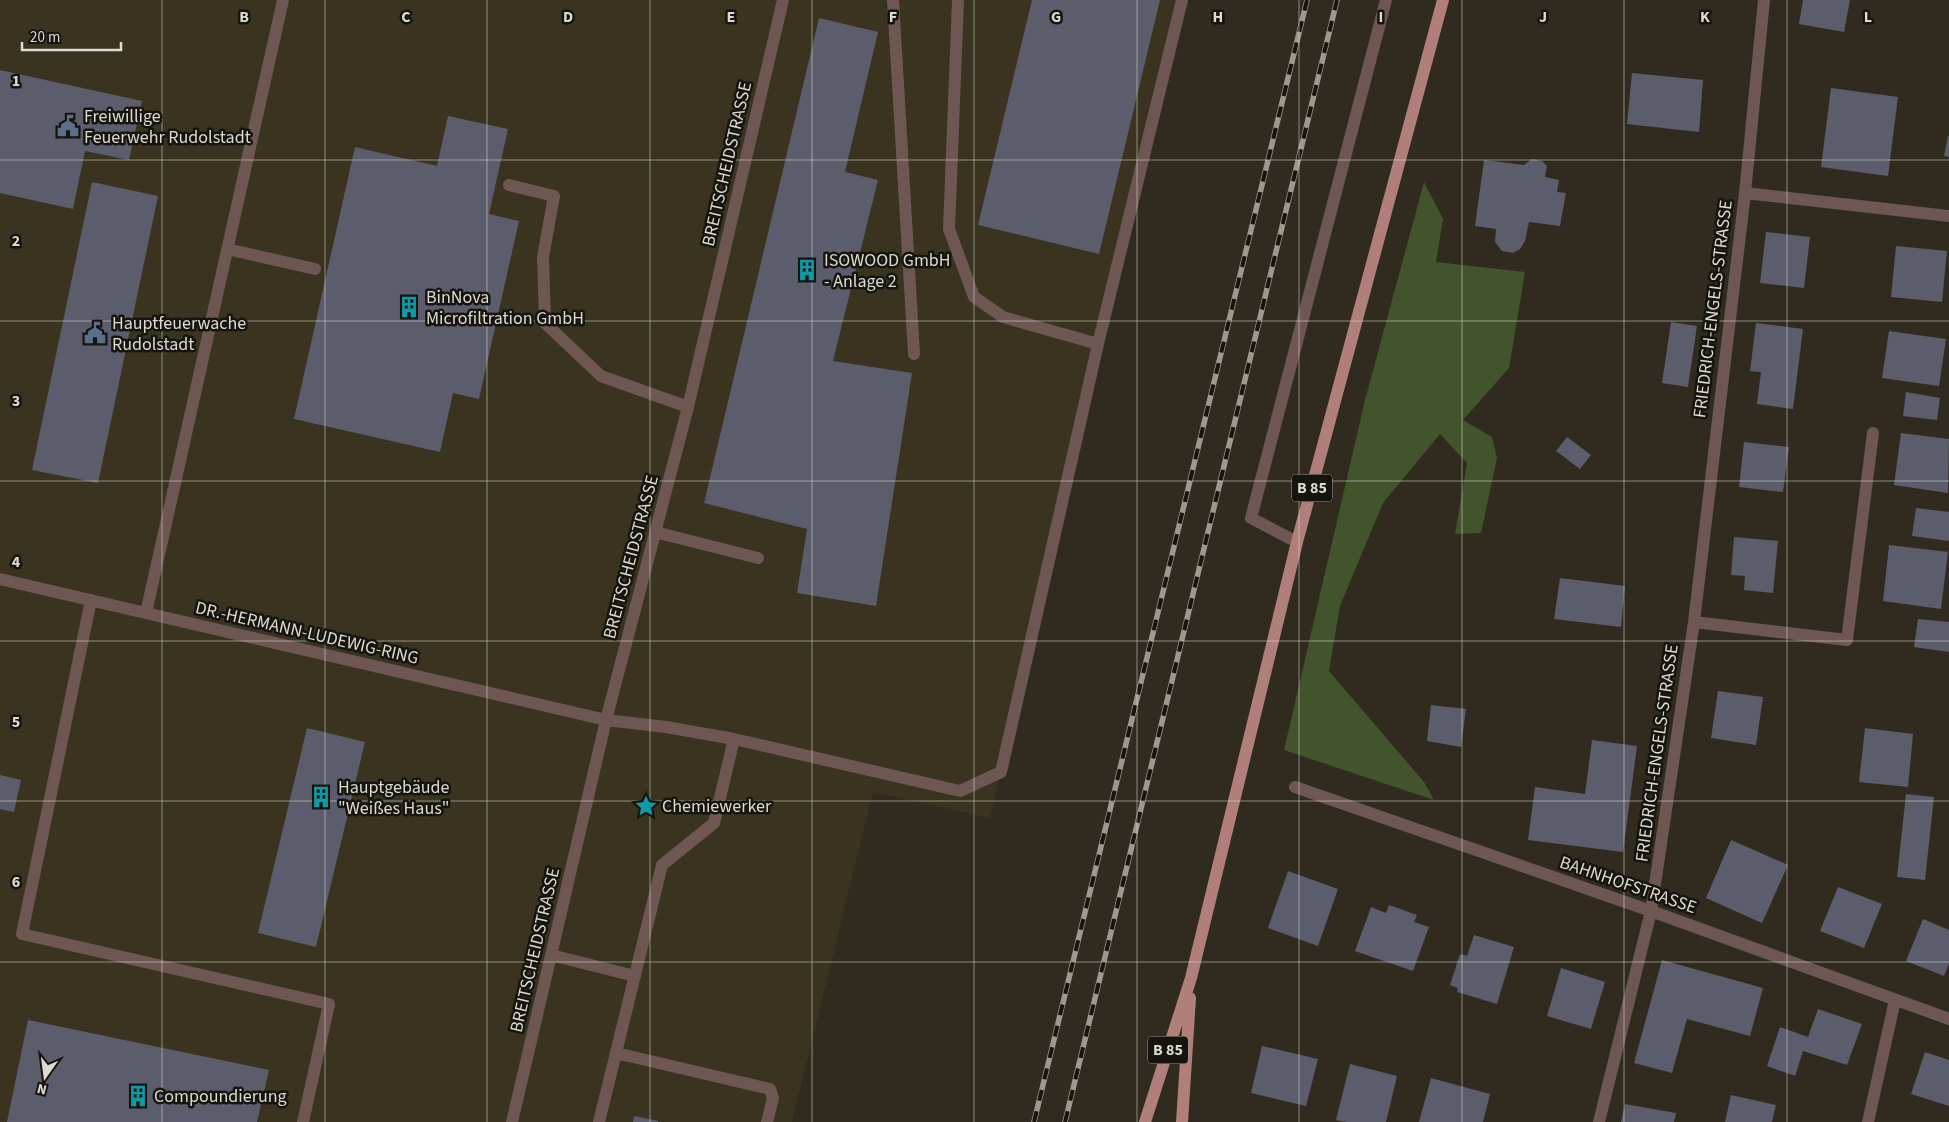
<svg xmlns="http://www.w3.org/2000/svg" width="1949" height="1122" font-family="'Source Sans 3',sans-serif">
<rect width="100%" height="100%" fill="#302b1e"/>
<!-- built -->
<path fill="#39331f" d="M0,0h1185l-195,818 -117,-26 -81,330h-792z"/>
<!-- green -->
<path fill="#41542b" d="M1424,182l19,37 -7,43 89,10 -16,96 -46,52 29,17 5,21 -16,75 -26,1 12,-71 -27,-29 -57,69 -43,103 -11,65 95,111 10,18 -150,-50 81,-350z"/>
<!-- building -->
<path fill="#5c5d6c" d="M1032,0h128l-61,254 -121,-29z
M1803,0h47l-6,32 -45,-8z
M819,18l59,14 -33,140 33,8 -45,181 79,12 -36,233 -79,-13 10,-64 -103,-26z
M0,70l142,31 -13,59 -44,-9 -12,58 -73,-16z
M1632,73l71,7 -4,52 -72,-8z
M1831,88l67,9 -10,79 -67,-9z
M448,116l60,13 -19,85 30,7 -40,178 -26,-6 -13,59 -146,-33 61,-272 82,19z
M1948,136h1v21l-5,-1z
M1532,159l10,2 5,5 -2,11 14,3 -2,12 9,1 -6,33 -31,-4 -4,19 -5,8 -7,4 -11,-2 -7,-9 1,-13 -21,-3 9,-66 40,5z
M92,182l66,14 -60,287 -66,-13z
M1766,232l44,5 -6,51 -44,-5z
M1896,246l51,5 -5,51 -51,-5z
M1671,322l26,4 -9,61 -26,-4z
M1756,323l47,6 -10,80 -36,-5 4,-32 -11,-1z
M1889,331l57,8 -7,47 -57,-8z
M1906,392l34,6 -3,22 -34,-4z
M1901,433l48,6 -1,54 -54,-8z
M1567,437l24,18 -11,14 -24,-18z
M1744,442l45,5 -6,45 -44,-5z
M1916,508l33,4v29l-37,-5z
M1734,537l44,4 -5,52 -29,-3 1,-14 -14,-1z
M1889,545l59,7 -7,57 -58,-8z
M1560,578l65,8 -4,41 -67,-8z
M1918,619l31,3v30l-35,-5z
M1718,691l45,6 -7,48 -45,-7z
M1431,705l35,4 -5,38 -34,-6z
M307,728l58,14 -49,205 -58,-14z
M1865,728l48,6 -5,53 -49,-5z
M1592,740l45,6 -14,106 -95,-12 7,-53 50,7z
M0,775l21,5 -7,32 -14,-3z
M1906,794l28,3 -9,83 -28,-3z
M1731,840l57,25 -26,58 -56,-25z
M1288,871l50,18 -20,57 -50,-18z
M1838,887l44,17 -18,44 -44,-17z
M1389,905l28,10 -3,7 15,5 -16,44 -58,-20 16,-44 15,6z
M1923,919l26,11v34l-5,12 -38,-15z
M1474,935l40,12 -17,57 -40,-12 1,-4 -8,-3 10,-31 7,2z
M1662,960l101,28 -13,48 -63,-17 -15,54 -38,-10z
M1561,968l44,14 -14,47 -44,-13z
M1818,1009l44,15 -15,41 -44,-14 -8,25 -28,-10 13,-39 28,10z
M28,1020l241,50 -12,52h-250z
M1262,1046l56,13 -12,47 -55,-13z
M1925,1052l24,8v46l-38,-12z
M1350,1064l47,12 -11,46h-40l-10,-2z
M1431,1078l59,16 -7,28h-64z
M1731,1095l45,10 -4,17h-47z
M1625,1104l51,9 -2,9h-53z
M634,1116l24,5v1h-25z"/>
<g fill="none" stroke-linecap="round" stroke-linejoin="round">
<!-- lane -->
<path stroke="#6e5653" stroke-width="12" d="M893,0l21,354
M958,0l-9,229 25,68 29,20 95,27
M509,185l45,11 -11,61 2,66 56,53 87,31
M227,249l88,20
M655,532l103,26
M1297,542l-46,-24 135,-518
M91,600l-69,334 307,70 -26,118
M146,613l137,-613
M606,720l60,7 68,12 226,52 41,-19 97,-428 84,-344
M551,955l84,21
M616,1053l154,36 3,9 -6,24
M599,1122l63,-257 52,-42 20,-84
M1868,1122l27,-122"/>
<!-- street -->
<path stroke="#6e5653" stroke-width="12" d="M1745,193l204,23
M0,579l606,141
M1694,622l153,18 26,-207
M1295,787l356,124 298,108
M512,1122l94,-402 82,-313 95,-407
M1599,1122l52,-211 43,-289 51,-429 19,-193"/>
<!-- primary -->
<path stroke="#b07f7a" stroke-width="12" d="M1145,1122l46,-144 106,-436 146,-542
M1182,1122l8,-124"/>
<!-- rail casing -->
<g stroke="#9d998e" stroke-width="5.5">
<path id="rail" d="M1034,1122l273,-1122
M1065,1122l272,-1122"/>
</g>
<!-- rail -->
<use href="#rail" stroke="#16140e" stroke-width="4" stroke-dasharray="11" stroke-linecap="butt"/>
</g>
<!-- grid -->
<path fill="none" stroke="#dddad1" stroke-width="1" stroke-opacity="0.55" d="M162,0v1122M325,0v1122M487,0v1122M650,0v1122M812,0v1122M974,0v1122M1137,0v1122M1299,0v1122M1462,0v1122M1624,0v1122M1787,0v1122M0,160h1949M0,321h1949M0,481h1949M0,641h1949M0,801h1949M0,962h1949"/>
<!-- icons -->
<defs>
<g id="civic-bare" transform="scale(1.725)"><path d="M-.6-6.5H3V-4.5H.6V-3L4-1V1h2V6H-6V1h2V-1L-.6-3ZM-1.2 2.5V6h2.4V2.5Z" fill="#5c6f8a" stroke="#16140e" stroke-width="2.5" paint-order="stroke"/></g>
<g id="building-bare" transform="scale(1.725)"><path d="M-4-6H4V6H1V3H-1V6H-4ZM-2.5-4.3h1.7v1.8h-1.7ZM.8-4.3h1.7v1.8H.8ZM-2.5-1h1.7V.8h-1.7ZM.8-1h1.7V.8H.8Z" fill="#0f9aa8" stroke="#16140e" stroke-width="2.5" paint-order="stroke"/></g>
<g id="sight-bare" transform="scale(1.725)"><path d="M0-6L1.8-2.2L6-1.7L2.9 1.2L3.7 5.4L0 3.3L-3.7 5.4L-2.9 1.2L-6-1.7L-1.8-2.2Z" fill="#0f9aa8" stroke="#16140e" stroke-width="2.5" paint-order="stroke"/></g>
</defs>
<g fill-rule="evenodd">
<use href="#civic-bare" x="68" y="126"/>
<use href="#building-bare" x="807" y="270"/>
<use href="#building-bare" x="409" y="307"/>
<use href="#civic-bare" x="95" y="333"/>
<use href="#building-bare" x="321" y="797"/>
<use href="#sight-bare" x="646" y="806"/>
<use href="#building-bare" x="138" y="1096"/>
</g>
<g text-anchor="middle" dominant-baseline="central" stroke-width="5" stroke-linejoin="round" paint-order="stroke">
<!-- shield labels -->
<g fill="#16140e" stroke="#a19f96" stroke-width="1">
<rect x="1292" y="474.5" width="40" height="27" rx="4"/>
<rect x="1148" y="1036.5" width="40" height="27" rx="4"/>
</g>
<g font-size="16" font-weight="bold" fill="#dddad1">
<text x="1312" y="488">B 85</text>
<text x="1168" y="1050">B 85</text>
</g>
<!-- poi labels -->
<g font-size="18" fill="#dddad1" stroke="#16140e" text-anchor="start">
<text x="84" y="116">Freiwillige<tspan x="84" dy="21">Feuerwehr Rudolstadt</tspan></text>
<text x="824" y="260">ISOWOOD GmbH<tspan x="824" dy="21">- Anlage 2</tspan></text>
<text x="426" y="297">BinNova<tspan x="426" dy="21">Microfiltration GmbH</tspan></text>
<text x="112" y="323">Hauptfeuerwache<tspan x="112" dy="21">Rudolstadt</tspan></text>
<text x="338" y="787">Hauptgebäude<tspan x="338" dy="21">"Weißes Haus"</tspan></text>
<text x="662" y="806">Chemiewerker</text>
<text x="154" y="1096">Compoundierung</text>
</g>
<!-- street labels -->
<g font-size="18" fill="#dddad1" stroke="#16140e">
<text transform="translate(727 164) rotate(-77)">BREITSCHEIDSTRASSE</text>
<text transform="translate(1713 309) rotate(-83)">FRIEDRICH-ENGELS-STRASSE</text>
<text transform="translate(631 557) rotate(-75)">BREITSCHEIDSTRASSE</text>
<text transform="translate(307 633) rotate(13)">DR.-HERMANN-LUDEWIG-RING</text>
<text transform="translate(1657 753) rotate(-82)">FRIEDRICH-ENGELS-STRASSE</text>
<text transform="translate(1628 885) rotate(19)">BAHNHOFSTRASSE</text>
<text transform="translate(535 950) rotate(-77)">BREITSCHEIDSTRASSE</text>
</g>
</g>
<g font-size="16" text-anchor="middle" font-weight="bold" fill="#dddad1" stroke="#16140e" stroke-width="5" stroke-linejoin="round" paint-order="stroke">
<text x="244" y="22">B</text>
<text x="406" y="22">C</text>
<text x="568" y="22">D</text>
<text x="731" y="22">E</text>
<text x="893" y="22">F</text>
<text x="1056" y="22">G</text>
<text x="1218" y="22">H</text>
<text x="1381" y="22">I</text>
<text x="1543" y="22">J</text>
<text x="1705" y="22">K</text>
<text x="1868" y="22">L</text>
<text x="16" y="86">1</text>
<text x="16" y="246">2</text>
<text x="16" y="406">3</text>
<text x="16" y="567">4</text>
<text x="16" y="727">5</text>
<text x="16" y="887">6</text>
</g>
<!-- north arrow -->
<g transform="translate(45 1077) rotate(194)" stroke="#16140e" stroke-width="4" paint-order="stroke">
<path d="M0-4L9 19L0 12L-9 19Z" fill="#dddad1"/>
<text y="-8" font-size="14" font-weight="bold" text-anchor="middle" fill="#dddad1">N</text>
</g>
<!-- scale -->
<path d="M22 42v8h99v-8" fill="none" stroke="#dddad1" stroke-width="2.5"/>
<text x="30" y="42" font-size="15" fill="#dddad1" stroke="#16140e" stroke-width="4" paint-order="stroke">20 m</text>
</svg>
